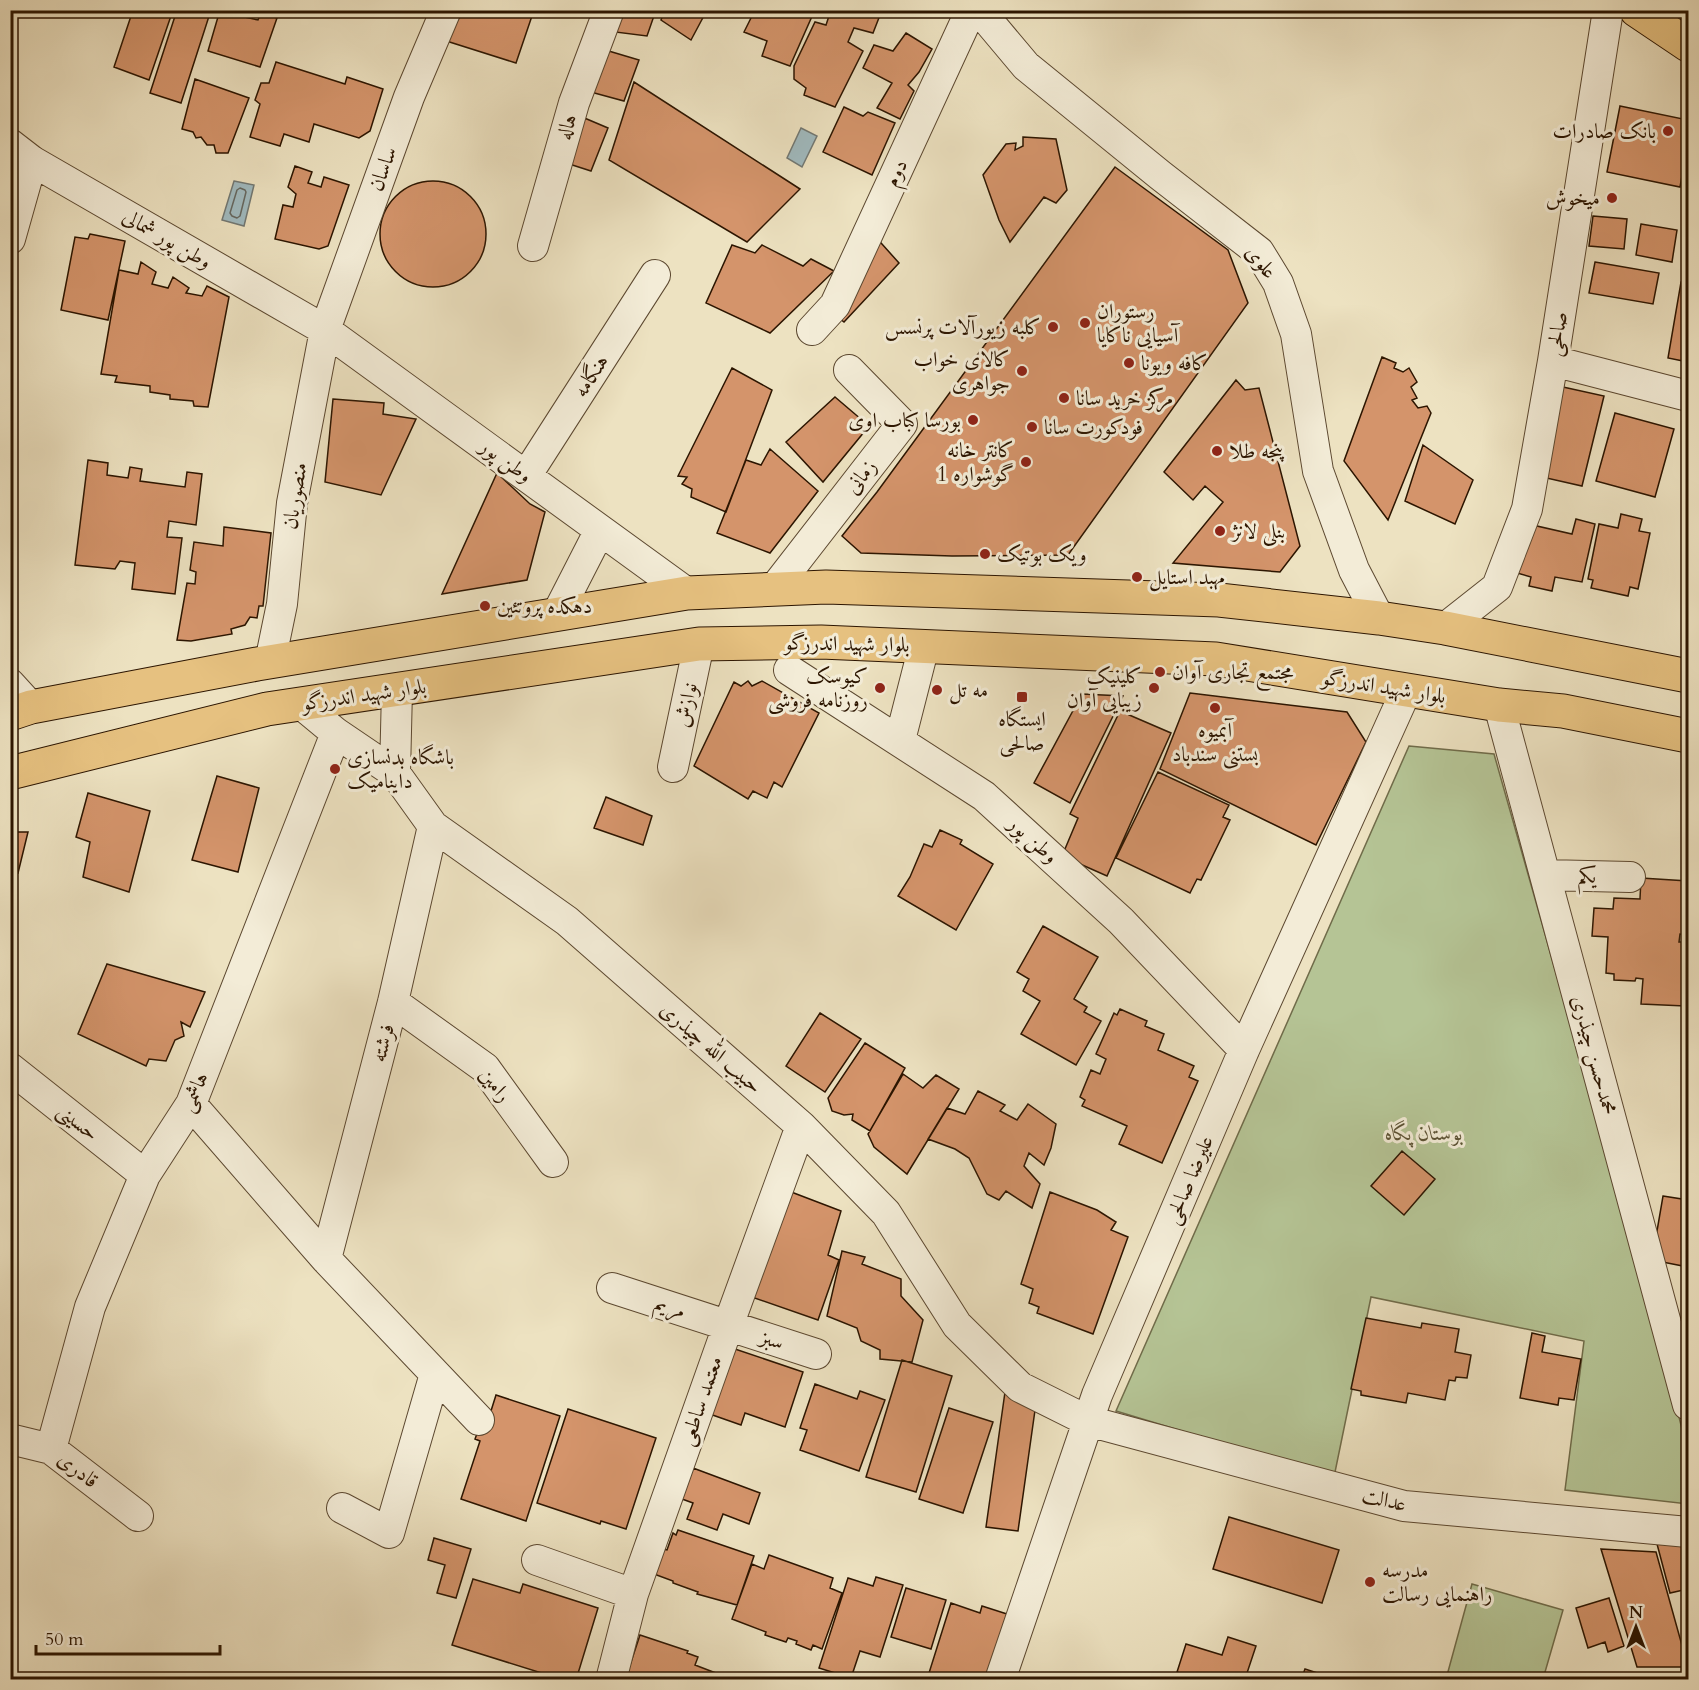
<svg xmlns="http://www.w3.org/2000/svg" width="1699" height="1690" font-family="Cardo,Amiri,serif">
<rect width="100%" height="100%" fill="#ede2c1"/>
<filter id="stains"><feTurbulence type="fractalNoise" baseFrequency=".00333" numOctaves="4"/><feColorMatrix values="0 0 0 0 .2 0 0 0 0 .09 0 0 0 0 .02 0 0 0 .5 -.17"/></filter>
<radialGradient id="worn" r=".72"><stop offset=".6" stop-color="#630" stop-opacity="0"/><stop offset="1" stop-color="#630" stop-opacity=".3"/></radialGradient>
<!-- green -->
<path fill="#b5c495" stroke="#706c4a" stroke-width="1.5" d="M1409,746l85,8 164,579 30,120v51l-123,-14 19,-149 -213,-44 -37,180 -218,-66z
M1472,1584l91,26 -20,69h-97z"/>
<!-- water -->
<path fill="#a0babf" stroke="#727873" stroke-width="1.5" d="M801,128l16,8 -15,31 -15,-9z
M234,181l20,4 -10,41 -22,-6z"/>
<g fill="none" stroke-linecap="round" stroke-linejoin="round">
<!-- shore -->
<path stroke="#666860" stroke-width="1.5" d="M240,188l5,2 1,2 -6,24 -3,2 -5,-2 -2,-3 7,-23z"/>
</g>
<!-- building -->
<path fill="#d4946b" stroke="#2c1500" stroke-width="1.5" d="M133,10h40l-24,70 -35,-13z
M177,10h34l-30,93 -31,-10z
M220,10h25l-1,7 14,3 3,-7 16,5 -17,49 -52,-16z
M452,10h82l-18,53 -76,-24z
M616,10h40l-9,26 -40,-5z
M665,10h42l-16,30 -30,-20z
M755,10h50l8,4 -23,52 -28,-10 5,-15 -23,-9z
M831,10h51l-9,23 -19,-5 -6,14 15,9 -28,56 -31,-12 2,-7 -12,-9v-13l21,-44 11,3z
M906,33l26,16 -13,23 -11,13 6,6 -14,28 -23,-11 15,-25 -29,-15 11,-23 19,6z
M602,49l37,11 -15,41 -37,-10z
M276,62l69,22 2,-7 36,12 -13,42 -11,7 -45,-14 -5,18 -25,-8 -4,12 -30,-9 10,-33 -5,-4 6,-17h8z
M195,79l54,19 -21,55h-12l-2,-8h-7l-6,-8 -5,1 -3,-6 -11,-3z
M634,82l166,107 -53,53 -138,-82z
M1620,106l68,14v24l-8,43 -73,-15z
M844,107l19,9 5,-4 27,11 -23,52 -49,-23z
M575,114l33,14 -17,43 -28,-9z
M1023,137l33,2 11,51 -11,13 -12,-6 -34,45 -11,-22 -16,-45 23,-31 10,-1 -1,7 8,-4z
M295,166l17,6 -4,11 13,4 3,-10 25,8 -21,61 -9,3 -44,-10 8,-34 10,2 3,-13 -8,-7z
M1115,167l113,83 20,53 -180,252 -116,1 -91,-3 -19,-17 35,-44z
M380 234a53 53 0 1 1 106 0a53 53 0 1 1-106 0Z
M1593,216l34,3 -3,30 -35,-3z
M1641,224l36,6 -5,32 -36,-7z
M90,234l35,7 -17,79 -47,-10 14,-73 13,2z
M873,234l26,29 -55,59 -18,-14z
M732,245l23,8 7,-8 41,21 8,-7 23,12 -64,62 -64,-30z
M141,262l15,10 -4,12 16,4 5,-11 16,11 -3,5 16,3 5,-10 22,11 -21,110 -14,-1 -1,-5 -23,-2v-4l-20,-3v-6l-35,-4 2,-6 -16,-2 18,-104 19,4z
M1595,262l64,11 -6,31 -64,-11z
M1681,282l7,1v79l-20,-4z
M1382,357l14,6 -2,5 9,4 6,-4 8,14 -6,5 6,11 -5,2 6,8 9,-2 4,7 -43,107 -44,-59z
M732,368l40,22 -46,122 -35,-15 1,-8 -10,-5 5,-7 -9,-1z
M1236,380l9,10 14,-2 41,158 -20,26 -107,-9 50,-61 -18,-16 -12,14 -29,-28z
M1563,387l41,9 -22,90 -40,-9z
M835,397l34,29 -46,56 -37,-40z
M333,399l51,4 -1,11 33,5 -35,76 -56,-13z
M1615,413l59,16 -19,68 -59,-16z
M1423,445l50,35 -18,44 -50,-23z
M770,449l48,42 -48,62 -53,-20 29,-73 15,5z
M88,460l20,3 -1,12 21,3 2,-11 12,2 -2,12 45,6 2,-15 15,2 -6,51 -27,-4 -2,16 15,1 -7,56 -43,-5 3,-26 -15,-2 -5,8 -40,-4z
M497,473l33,31 15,8 -18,68 -85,14z
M1621,514l21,5 -3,12 11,2 -12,56 -8,-2 -2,9 -37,-8 2,-8 -5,-1 11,-55 19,4z
M1576,519l19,5 -13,58 -27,-5 -3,14 -23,-5 2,-9 -14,-4 11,-49 44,10z
M224,527l47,6 -8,73h-4l-2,12 -7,-1 -5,8 -14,4 1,5 -41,7 -14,-1 10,-57 8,1 1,-12 -6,-2 4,-28 29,4z
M748,681l4,5 10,-5 57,32 -37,74 -8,-5 -7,16 -14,-7 -5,8 -54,-33 40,-84 7,4z
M1190,693l157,19 19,30 -50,103 -156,-76z
M1082,694l41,2 -53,107 -36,-20z
M1120,711l51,22 -64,143 -45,-20 16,-38 -8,-4z
M1158,772l71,33 -6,12 7,3 -29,60 -4,-1 -7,14 -74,-35z
M217,776l42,12 -21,84 -46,-12z
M88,793l62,18 -21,81 -46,-15 7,-35 -14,-5z
M606,797l46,19 -9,29 -49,-17z
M940,830l22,10 -2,4 33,20 -37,66 -58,-34 12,-19 14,-33 8,3z
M10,832h18l-10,41 -8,-2z
M1641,878l47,3v54l-8,-1 -1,8h9l-3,64 -44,-2 2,-25 -7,-1 -1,3 -21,-1v-6l-8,-1 2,-36 -16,-1 2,-28 19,1 1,-11 26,1z
M1043,926l55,31 -24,42 13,8 -3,5 17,9 -25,44 -55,-31 19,-33 -17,-10 6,-12 -12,-7z
M107,964l98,28 -15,35 -9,-5 3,14 -9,4 -9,21 -17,-2 -3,7 -68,-32z
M1120,1009l27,12 -2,5 19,8 -6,16 36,16 -5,11 9,4 -36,82 -43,-19 8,-18 -45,-20 3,-6 -5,-3 11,-27 9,4 6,-15 -10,-5 18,-41 3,2z
M820,1013l41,26 -36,53 -39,-26z
M865,1043l40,25 -35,63 -18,-11 1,-6 -9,1 -12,-4 -4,-13z
M903,1074l20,14 13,-13 23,14 -52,85 -33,-27 -6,-13z
M978,1091l27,14 -5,6 17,9 11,-16 28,20 -5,24 -7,17 -15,-12 -5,13 16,18 -8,24 -26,-17 -7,9 -12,-6 -18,-36 -14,-9 -27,-10 19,-31 18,6z
M1402,1151l33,28 -31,36 -33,-29z
M786,1190l55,21 -13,44 11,5 -21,60 -72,-25z
M1050,1192l47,18 19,12 -5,8 17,7 -35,97 -56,-21 2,-6 -10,-4 4,-14 -12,-5z
M1663,1196l25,4v67l-36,-7z
M842,1251l23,6 -3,7 39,15v17l22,24 -11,42 -32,-3v-9l-19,-9 -4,-13 -30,-12z
M1366,1318l55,10 1,-5 37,6 -4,23 16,3 -4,23 -11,-1 -1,4 -6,-1 -4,20 -37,-7 -2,10 -45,-8v-4l-10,-2z
M1532,1333l13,3 -3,16 39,7 -7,41 -15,-2 -1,7 -38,-7z
M726,1346l77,26 -18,55 -40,-14 -4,12 -37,-13z
M902,1360l50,16 -36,116 -50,-15z
M815,1384l42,15 3,-8 25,9 -26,71 -59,-21 7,-20 -7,-2z
M1005,1392l32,4 -19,135 -32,-4z
M496,1395l64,21 -34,105 -65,-22 19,-58 -5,-2 3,-8 6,2z
M949,1408l44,14 -30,91 -44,-14z
M568,1409l88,29 -30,91 -25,-8 -1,3 -63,-21z
M693,1468l67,25 -11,31 -26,-10 -6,16 -30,-11 6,-16 -11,-4z
M1229,1517l110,33 -17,53 -109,-34z
M678,1530l76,26 -17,49 -40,-11 1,-2 -25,-9v-2l-19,-7 8,-25 5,1 6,-17 3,2z
M434,1538l37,11 -15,49 -19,-5 8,-28 -17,-5z
M1688,1542v47l-18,4 -13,-49z
M1601,1549l55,3 32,115h-51z
M769,1555l64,23 -3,10 12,5 -20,56 -9,-4 -2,5 -15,-6 1,-3 -9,-3 -2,4 -21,-7 1,-3 -34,-13 20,-55 12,5z
M876,1577l27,8 -23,72 -20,-6 -9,27 -32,-10 29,-90 25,8z
M473,1579l47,14 3,-9 75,24 -22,72h-12l-112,-35z
M906,1588l40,12 -15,49 -40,-12z
M1609,1598l15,48 -16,6 -3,-10 -17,6 -12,-40z
M951,1603l29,10 2,-7 25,8 -22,66h-55l2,-7h-3z
M640,1635l48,16 -1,2 11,4 -3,8 39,15h-109z
M1228,1637l28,9 -10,30 12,4h-63v-2l-18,-6 9,-28 36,11z
M1305,1669l34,11h-38z"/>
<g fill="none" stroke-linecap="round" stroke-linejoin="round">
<!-- minor casing -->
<g stroke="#5c4830" stroke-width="32">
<path id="minor" d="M979,10l47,56 134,109 99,77 19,31 18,51 22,137 36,99 25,48
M10,144l22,17 293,169 362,263
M10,239l22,-78
M533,246l41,-143 35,-93
M812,330l23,-25 136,-295
M1553,361l135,35
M526,476l129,-201
M774,589l128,-165 -53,-54
M557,614l43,-84
M1445,628l52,-41 30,-78 26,-148 55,-351
M270,662l12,-58 10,-101 33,-173 84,-233 37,-87
M789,670l195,126 137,125 123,129
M10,684l21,23
M301,704l35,29 59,40 38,53 134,95 234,205 85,87 71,112 63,62 68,34 316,85 284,26
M1499,705l189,700
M900,740l24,-94
M673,767l26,-123
M395,773l2,-83
M1545,875l85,2
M393,1002l92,66 68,94
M10,1068l135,107
M191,1104l135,155 153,161
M326,1259l67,-257 40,-176
M612,1288l204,66
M10,1439l41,10 87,67
M51,1449l39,-142 55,-132 46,-71 145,-371
M342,1508l47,25 46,-159
M537,1560l96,34
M611,1680l22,-86 95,-268 73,-200
M1000,1680l97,-285 147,-345 162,-359"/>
</g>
<!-- major casing -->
<g stroke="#2c1500" stroke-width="35">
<path id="major" d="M1636,10l52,35
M10,714l21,-7 226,-43 430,-71 139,-6 393,13 160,18 66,10 243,48
M10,773l257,-64 432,-65 122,-2 395,17 283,46 64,6 125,25"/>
</g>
<!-- minor -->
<use href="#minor" stroke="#f3ecd7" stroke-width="30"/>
<!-- major -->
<use href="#major" stroke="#e6c180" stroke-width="33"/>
</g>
<!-- markers -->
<g fill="#8f2418" stroke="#f3ecd7" stroke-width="2">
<circle cx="1668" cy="131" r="6"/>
<circle cx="1612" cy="198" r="6"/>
<circle cx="1085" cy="323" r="6"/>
<circle cx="1053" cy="327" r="6"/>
<circle cx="1129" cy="363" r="6"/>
<circle cx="1022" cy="371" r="6"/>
<circle cx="1064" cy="398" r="6"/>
<circle cx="973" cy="420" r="6"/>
<circle cx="1032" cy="427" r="6"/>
<circle cx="1217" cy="451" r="6"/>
<circle cx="1026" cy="462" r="6"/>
<circle cx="1220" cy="531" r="6"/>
<circle cx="985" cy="554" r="6"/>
<circle cx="1137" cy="577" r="6"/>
<circle cx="485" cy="606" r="6"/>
<circle cx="1160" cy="672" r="6"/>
<circle cx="880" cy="688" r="6"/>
<circle cx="1154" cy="688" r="6"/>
<circle cx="937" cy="690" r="6"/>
<rect x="1016" y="691" width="12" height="12" rx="3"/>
<circle cx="1215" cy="708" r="6"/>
<circle cx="335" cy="769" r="6"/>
<circle cx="1370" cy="1582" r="6"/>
</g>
<g text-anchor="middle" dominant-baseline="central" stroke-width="6" stroke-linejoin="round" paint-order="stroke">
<!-- street labels -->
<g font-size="21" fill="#2c1500" stroke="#f3ecd7">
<text transform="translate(567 127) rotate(-74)">هاله</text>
<text transform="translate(383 169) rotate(-70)">ساسان</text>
<text transform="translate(896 173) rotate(-65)">دوم</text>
<text transform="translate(167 239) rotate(30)">وطن پور شمالی</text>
<text transform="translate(1261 262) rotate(51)">علوی</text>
<text transform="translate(1557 334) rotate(-81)">صالحی</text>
<text transform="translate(591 376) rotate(-57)">هنگامه</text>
<text transform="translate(506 461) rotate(36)">وطن پور</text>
<text transform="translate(861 477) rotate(-52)">زمانی</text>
<text transform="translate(295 496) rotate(-81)">منصوریان</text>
<text transform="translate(847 644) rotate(1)">بلوار شهید اندرزگو</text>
<text transform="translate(1384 687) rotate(9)">بلوار شهید اندرزگو</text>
<text transform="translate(364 695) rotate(-8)">بلوار شهید اندرزگو</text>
<text transform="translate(686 705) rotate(-78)">نوازش</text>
<text transform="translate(1033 840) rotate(42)">وطن پور</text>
<text transform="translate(1587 876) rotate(2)">یکم</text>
<text transform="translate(383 1043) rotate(-75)">فرشته</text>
<text transform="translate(711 1048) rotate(41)">حبیب الله چیذری</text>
<text transform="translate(1594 1055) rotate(75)">محمدحسن چیذری</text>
<text transform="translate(495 1085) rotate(51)">رامین</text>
<text transform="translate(194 1092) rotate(-65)">هاشمی</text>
<text transform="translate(78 1122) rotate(39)">حسینی</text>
<text transform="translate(1189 1180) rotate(-67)">علیرضا صالحی</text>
<text transform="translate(670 1307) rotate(18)">مریم</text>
<text transform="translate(772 1340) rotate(18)">سبز</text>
<text transform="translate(701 1401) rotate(-71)">معتمد ساطعی</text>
<text transform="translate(78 1470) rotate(38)">قادری</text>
<text transform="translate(1384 1500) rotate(13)">عدالت</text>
</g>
<!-- poi labels -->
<g font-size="21" fill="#2c1500" stroke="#f3ecd7" text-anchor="start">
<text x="1656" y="131" text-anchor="end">بانک صادرات</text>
<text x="1600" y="198" text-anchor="end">میخوش</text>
<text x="1097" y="311">رستوران<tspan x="1097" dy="24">آسیایی ناکایا</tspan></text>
<text x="1041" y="327" text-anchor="end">کلبه زیورآلات پرنسس</text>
<text x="1010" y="359" text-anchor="end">کالای خواب<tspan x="1010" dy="24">جواهری</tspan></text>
<text x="1141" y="363">کافه ویونا</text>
<text x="1076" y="398">مرکز خرید سانا</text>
<text x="961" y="420" text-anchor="end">بورسا کباب اوی</text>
<text x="1044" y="427">فودکورت سانا</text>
<text x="1014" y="450" text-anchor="end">کانتر خانه<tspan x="1014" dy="24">گوشواره 1</tspan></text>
<text x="1229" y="451">پنجه طلا</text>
<text x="1232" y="531">بنلی لانژ</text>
<text x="997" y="554">ویک بوتیک</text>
<text x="1149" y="577">مهبد استایل</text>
<text x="497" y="606">دهکده پروتئین</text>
<text x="1172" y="672">مجتمع تجاری آوان</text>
<text x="868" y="676" text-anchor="end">کیوسک<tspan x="868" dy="24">روزنامه فروشی</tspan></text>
<text x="1142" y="676" text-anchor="end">کلینیک<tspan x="1142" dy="24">زیبایی آوان</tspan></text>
<text x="949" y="690">مه تل</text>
<text x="1022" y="719" text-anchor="middle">ایستگاه<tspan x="1022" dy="24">صالحی</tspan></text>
<text x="1215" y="730" text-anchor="middle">آبمیوه<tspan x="1215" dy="24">بستنی سندباد</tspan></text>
<text x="347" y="757">باشگاه بدنسازی<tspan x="347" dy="24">داینامیک</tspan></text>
<text x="1382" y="1570">مدرسه<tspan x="1382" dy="24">راهنمایی رسالت</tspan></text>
</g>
<!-- park labels -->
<g font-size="21" font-style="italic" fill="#5c5234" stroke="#f3ecd7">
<text x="1424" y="1133">بوستان پگاه</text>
</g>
</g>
<!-- margin -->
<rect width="1699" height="1690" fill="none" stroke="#ede2c1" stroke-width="36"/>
<rect x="12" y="12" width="1675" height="1666" fill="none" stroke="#2c1500" stroke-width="3"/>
<rect x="18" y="18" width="1663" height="1654" fill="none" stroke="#2c1500" stroke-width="1.5"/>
<!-- north arrow -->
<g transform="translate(1636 1627)" stroke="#f3ecd7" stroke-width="4.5" paint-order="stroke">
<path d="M0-4.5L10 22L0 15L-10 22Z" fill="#2c1500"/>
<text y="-9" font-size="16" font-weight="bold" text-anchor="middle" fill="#2c1500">N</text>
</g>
<!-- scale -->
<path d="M36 1645v9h184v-9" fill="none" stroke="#2c1500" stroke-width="3"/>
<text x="45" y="1645" font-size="18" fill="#2c1500" stroke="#f3ecd7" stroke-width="4.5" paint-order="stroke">50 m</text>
<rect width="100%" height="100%" filter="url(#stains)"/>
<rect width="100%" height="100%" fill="url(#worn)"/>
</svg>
